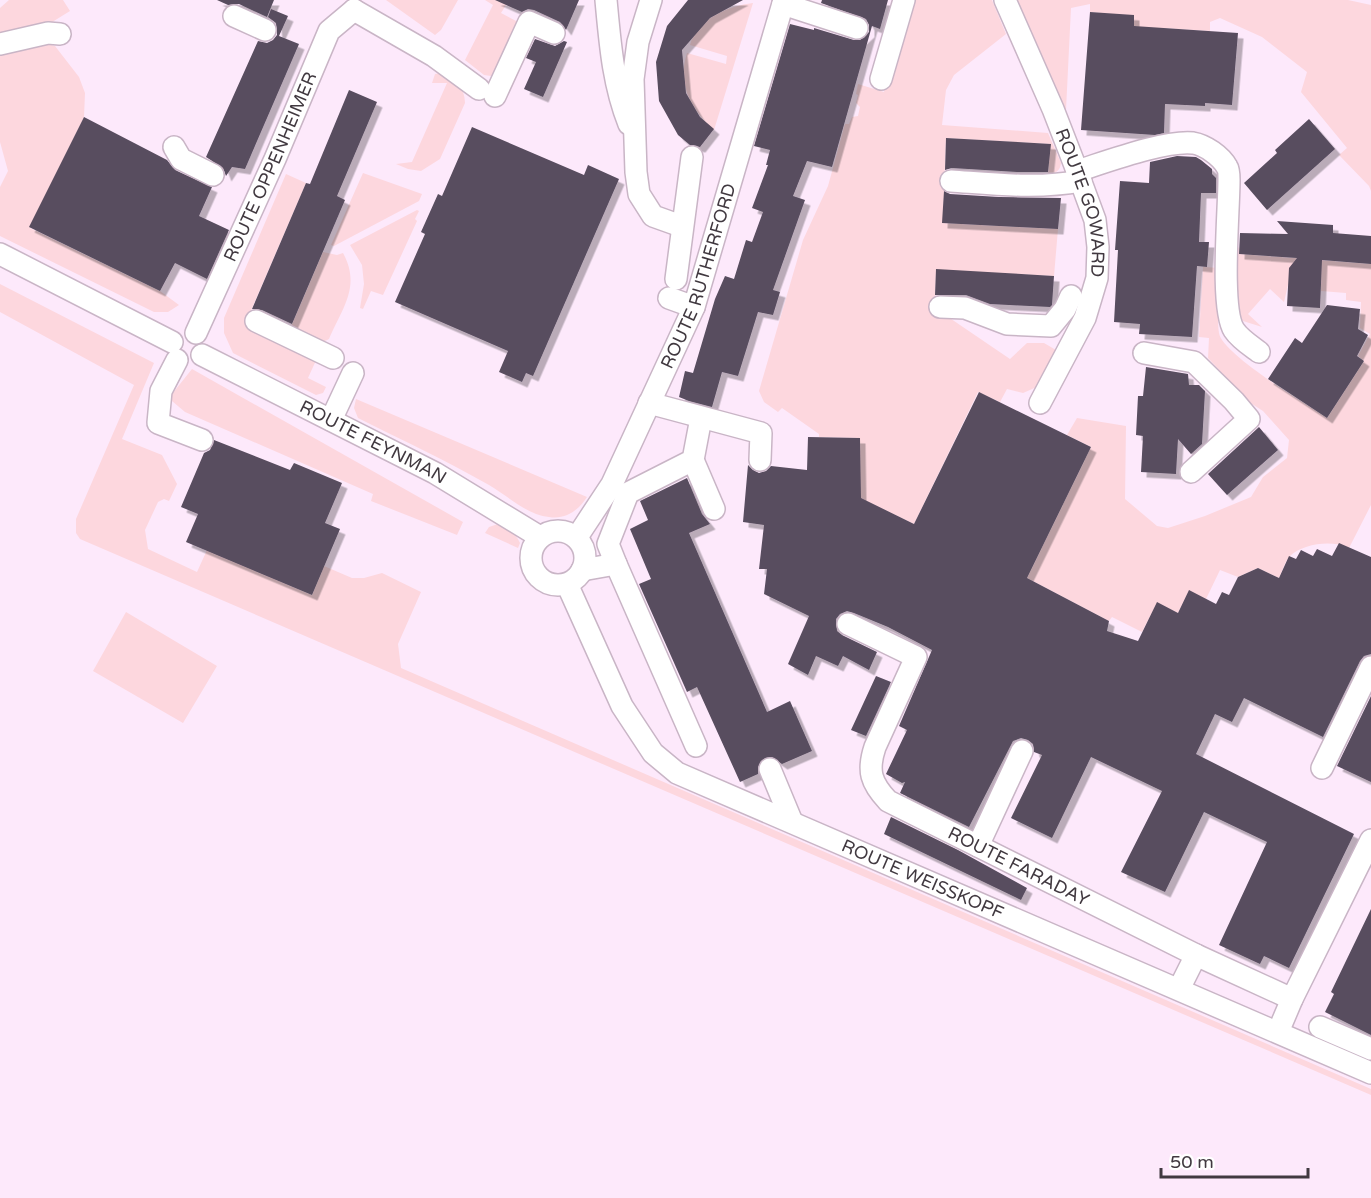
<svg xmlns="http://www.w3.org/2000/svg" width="1371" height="1198" font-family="'Varela Round',sans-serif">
<defs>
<filter id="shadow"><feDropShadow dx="5.5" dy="5.5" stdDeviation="0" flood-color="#0004"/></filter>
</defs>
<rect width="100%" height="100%" fill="#fde9fb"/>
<!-- green -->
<path fill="#fdd7de" d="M9,0h54l7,11 -21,13 -49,11v-27z
M386,0h72l-17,30 -6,5z
M485,0h40l-19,5 -5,8 17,9 -20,46 -7,8 -7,-1 -19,-15 28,-55z
M911,0h81l14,34 -52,41 -8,15 -4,35 106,8 13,30c-1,8 -5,10 -13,12l2,-31 -104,-6 -3,85 115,6 -4,47 -118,-6 -1,38 75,51 17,-16h17l12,7 -17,36 -16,7 -16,-4 -7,13 -22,-10 -64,132 -63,-30 9,-5v-51l-41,-1v-3l-37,-26 -4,4 -14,-10 -5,-11 44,-151 25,-54 17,-62h4l3,-7 6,-1 2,-9 -4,-4 2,-8 -2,-1 2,-10 26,8z
M1014,0h334l23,5v186l-2,-5 -30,-31 8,-7 -46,-56 6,-20 -45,-35 -42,-19 -10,4v9l-48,-3 -33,64 5,-76 -44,-4v-8l-19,4 -5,102 -3,1z
M753,3l-39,127c-23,-20 -37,-46 -27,-77l39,11 1,-8 -37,-11c7,-26 38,-39 63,-42z
M44,43l11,3 24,31 6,16 -1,24 -54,111 130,63 19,14 -11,7h-14l-154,-76v-49l8,-16 -8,-29v-88z
M441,73c13,8 24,13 24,30l-25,56 -19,12 -13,-2 -12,-5 16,-2 35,-79h-15l3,-9z
M363,173l59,21 -3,7 -85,45 -3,-1z
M286,174l20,9 -60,139 72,34 -10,22 18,9 -3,6 -7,2 -83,-42 -9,-20v-15z
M417,210l2,1 -4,8 2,2 -34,74 -12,-4 -8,18 -3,-1 4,-24 -2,-19 -12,-20z
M1235,245l4,3v6l132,10v241l-22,43c-16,-8 -45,-5 -59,8 -5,5 -8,16 -11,22l-21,-10 -20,9 -18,-7 -14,29 -17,-8 -11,22 -21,-10 -15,29 -30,-15 -3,4 -82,-43 64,-131 -24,-12 10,-17 49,8 -1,73 32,27 11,2 37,-12 46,-19 12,-20 24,-19 2,-18 -26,-29 -14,-9 -41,-44 1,-20 -10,-1 4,-70 18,1c0,20 -5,46 -2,65 3,21 87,71 108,85l37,-57 -6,-5 12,-22 -10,-6 1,-26 -15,-2v-7l-25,-2v-4l-33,-2 -4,17 -14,-13 -22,25 14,13 -19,-6 -8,-12z
M323,252l14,3 6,-2c18,33 0,54 -14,86l-6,3 -33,-13z
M0,284l154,79 -32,76 40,16 15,29 -8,17 -5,-2 -6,3 -13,28 3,19 49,23 10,-22 105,45 12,-29 28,12h12l18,-5 39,19 -23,52 3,24 970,421v6l-1291,-556 -4,-6v-14l58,-134 -134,-73z
M192,369l271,153 -6,13 -86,-34 2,-7 -188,-82 -13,-11v-7z
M356,399l231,98c-8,13 -22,23 -38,20 -22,-2 -41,-21 -60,-32 -42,-24 -87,-45 -131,-67l-4,-10z
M498,524c10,3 18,10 22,19l-2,5 -33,-15 4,-6z
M126,612l91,54 -34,57 -90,-52z"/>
<!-- building -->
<path fill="#584d5f" filter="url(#shadow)" d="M217,0h57l-7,17 -28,-13 -11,1z
M495,0h84l-13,30 -6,-8 -26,-12 -6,-1 -6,3z
M688,0h55l-33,18 -28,32 4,43 14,24 14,12 -14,18 -10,-2 -12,-10 -19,-34 -3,-39 11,-36z
M822,0h66l-8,29 -8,-3 -40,141 -25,-6 -14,35 12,4 -32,90 7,2 -7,23 -15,-3 -20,64 -16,-4 -10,35 -23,-6 -10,-4 6,-26 8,2 22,-74 10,-23 9,3 12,-39 6,2 11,-30 -11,-4 16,-43h-2l4,-15 -16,-4 36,-122 24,6v-2l40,12h6l9,-8v-7l-3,-6 -45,-16z
M271,9l17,7 -9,20 20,8 -54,125 -13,-2 -6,9 -3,-8 -17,-11 52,-116 9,2 6,-3 4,-5 -1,-12 -8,-6z
M1090,12l44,3v11l104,7 -6,72 -27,-2v3l-40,-2 -1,29 -9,2 -74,-5z
M535,39l20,7 9,-5 3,1 -24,55 -19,-8 12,-27 -10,-4z
M349,90l28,12 -40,94 8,4 -53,124 -30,-14 -10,-1 54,-126 4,1z
M84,117l83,43 8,10 37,17 -13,29 30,14 -22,49 -32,-16 -15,28 -131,-64z
M1309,119l26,30 -68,61 -23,-27 33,-30 -2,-3z
M472,127l112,48 4,-10 31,14 -86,197 -7,-3 -4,9 -23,-10 9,-21 -113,-49 30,-68 -4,-2 17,-38 4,2z
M946,138l105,6 -3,28h-31l-65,-4 -7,2z
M1177,156l19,1 5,3 11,9v5l4,4v15h-15l-2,49h10l-2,25 -10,-1 -5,71 -53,-3 1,-10 -26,-2 4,-72h-3l5,-69 29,2 1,-21z
M944,191l6,3 49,3 62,1 -3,31 -116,-6z
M1277,221l56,4v8l38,3v28l-49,-4 -2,48 -33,-2 2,-38 8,-10 -58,-4 1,-21 48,1z
M936,269l118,7 -2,29 -2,2 -60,-3 -24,-9h-31z
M1327,305l33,4 -2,20 10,6 -11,21 7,5 -37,57 -59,-39 27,-41 7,5z
M1146,367l42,7 1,11h10l6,6 -3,53 -11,10 -13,-15 -2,35 -35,-2 2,-36 -7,-1 2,-39h5z
M979,392l112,55 -64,131 82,43 -2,10 31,10 19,-39 21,11 11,-23 27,14 6,-12 7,3 9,-18 20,-9 21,10 10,-22 7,3 5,-9 12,6 4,-7 15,7 7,-13 32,14v97l-7,2 -4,5 -37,76 -79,-39 -12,24 -17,-8 -19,40 158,80 -65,134 -25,-12 -4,8 -41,-19 48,-103 -63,-30 -39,80 -44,-20 41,-81 -71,-34 -39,81 -41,-20 31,-63 -8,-3 -1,-8 -5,-4 -7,-2 -8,3 -44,86 -69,-34 5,-11 -3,1 -16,-9 21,-44 -8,-4 33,-76 -44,-23 -34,-14 -7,-2 -7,3 -4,5 1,12 5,4 35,17 -8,18 -26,-14 -5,10 -22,-10 -8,19 -20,-11 21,-48 -45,-22 3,-25h-8l5,-44 -21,-3 5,-57 5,5 6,3 7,-2 5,-5 36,4 1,-33 52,1 1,60 53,26z
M1259,427l19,23 -51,45 -19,-21z
M214,440l76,30 4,-7 48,20 -17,40 15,6 -28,66 -126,-53 12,-28 -17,-7 23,-54 6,-3z
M687,478l15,36 8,10 -21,9 78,179 23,-11 22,50 -30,13 -10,-7 -7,1 -7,9v7l-18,8 -43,-95 -10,5 -48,-108 12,-5 -21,-50 18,-9 -8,-19z
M876,676l15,6 -25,54 -15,-6z
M1371,696v86l-34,-16z
M891,817l67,33 69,38 -6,12 -137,-66z
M1371,909v126l-46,-23 9,-18 -3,-2z"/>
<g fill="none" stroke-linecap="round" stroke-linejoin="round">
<!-- minor casing -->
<g stroke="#c9b5c6" stroke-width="24">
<g id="minor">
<path d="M606,0c4,43 7,84 23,124"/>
<path d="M651,0l-13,42 -5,37 3,93 3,22 14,22 28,10"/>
<path id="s1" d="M1005,0l48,109 21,54 21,57 3,27 -1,31 -12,40 -45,85"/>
<path d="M783,4l74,24"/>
<path d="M354,10l80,46 45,33"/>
<path d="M234,16l31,14"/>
<path d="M0,44l48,-11 12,1"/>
<path d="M881,79l23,-79"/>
<path d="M495,96l34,-74 25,11"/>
<path d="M174,147l7,12 32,16"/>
<path d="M1077,171c29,-9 88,-31 116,-28 12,2 28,13 34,24 2,3 2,9 2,13 0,31 -9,128 5,150 6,9 17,16 25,22"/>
<path d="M951,181c44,3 87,8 130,0"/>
<path d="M0,254l172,88"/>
<path d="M676,279l16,-122"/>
<path d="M669,298l25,9"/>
<path d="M940,307l25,1 42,16 44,2 14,-17 6,-13"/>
<path d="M256,321l77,37"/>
<path id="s2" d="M196,333l79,-174 54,-128 25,-21"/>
<path d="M1144,353l50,9 40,39 15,18 -58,53"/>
<path id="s3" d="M202,355l233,118 105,64"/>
<path d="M177,360l-16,31 -3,32 44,17"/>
<path d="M649,403l112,30 -1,27"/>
<path d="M331,420l22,-47"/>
<path d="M693,460l21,49"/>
<circle cx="558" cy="558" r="27"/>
<path id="s4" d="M575,536l6,-5 31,-47 82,-177 90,-307"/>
<path d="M616,564l-8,-20 20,-51 65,-33 8,-42"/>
<path d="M582,570l34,-6 80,182"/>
<path id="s5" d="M567,584l55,122 31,47 24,20 694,300"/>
<path id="s6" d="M848,624l68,33 -41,90c-8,24 -4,36 13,54l308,154 96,44"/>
<path d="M1322,768l49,-101"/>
<path d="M770,769l22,53"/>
<path d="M978,846l44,-95"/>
<path d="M1179,989l17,-34"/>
<path d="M1320,1027l51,22"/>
<path d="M1278,1032l14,-33 79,-159"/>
</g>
</g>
<!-- minor -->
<use href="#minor" stroke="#fff" stroke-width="21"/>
</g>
<g text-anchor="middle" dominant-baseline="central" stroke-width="6" stroke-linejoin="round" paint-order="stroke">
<!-- street labels -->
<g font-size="18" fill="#413940" stroke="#fff">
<text stroke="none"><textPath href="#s2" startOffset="182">ROUTE OPPENHEIMER</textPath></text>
<text stroke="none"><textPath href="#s1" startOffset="218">ROUTE GOWARD</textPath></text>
<text stroke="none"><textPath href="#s4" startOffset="290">ROUTE RUTHERFORD</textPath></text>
<text stroke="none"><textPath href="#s3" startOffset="192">ROUTE FEYNMAN</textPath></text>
<text stroke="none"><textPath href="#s6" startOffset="380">ROUTE FARADAY</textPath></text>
<text stroke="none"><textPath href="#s5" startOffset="489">ROUTE WEISSKOPF</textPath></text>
</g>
</g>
<!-- scale -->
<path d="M1161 1168v9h147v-9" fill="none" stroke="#413940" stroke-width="3"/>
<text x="1170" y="1168" font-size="18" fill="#413940" stroke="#ffffff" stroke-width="4.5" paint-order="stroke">50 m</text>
</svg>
